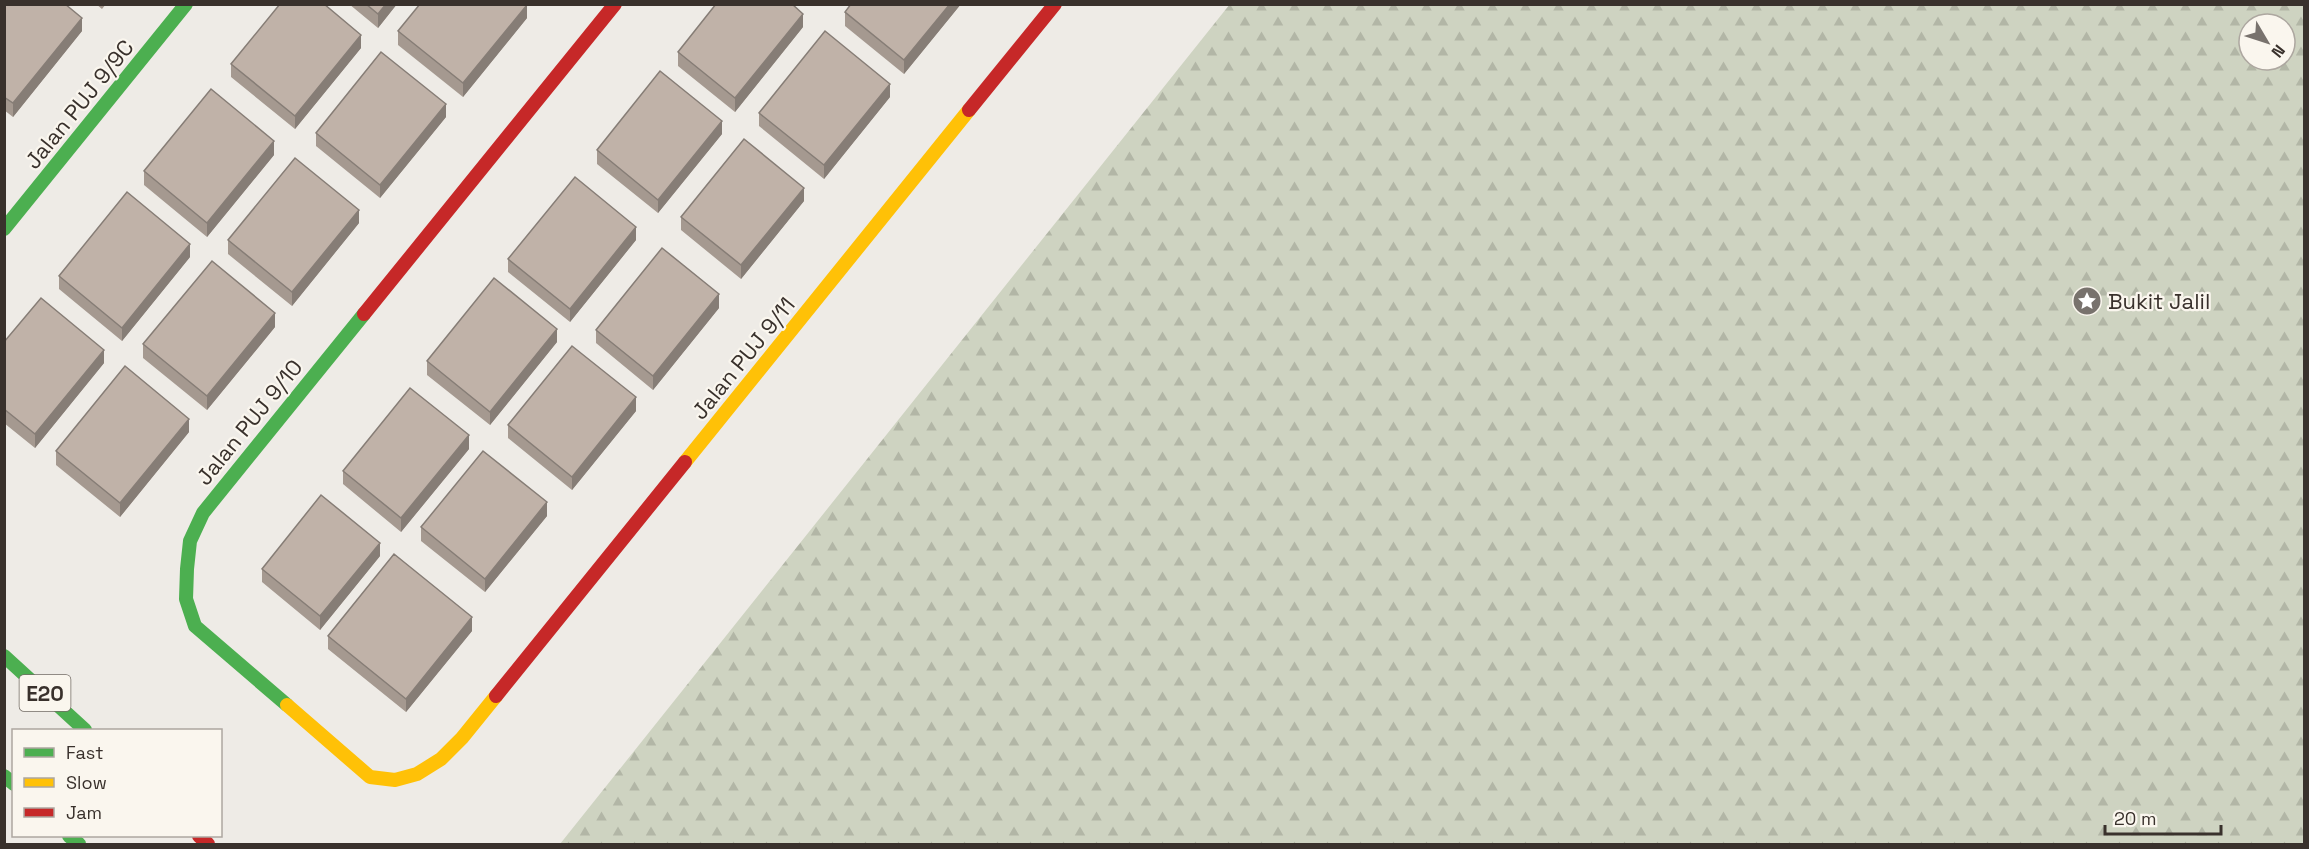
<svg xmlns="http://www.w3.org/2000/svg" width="2309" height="849" font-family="'Space Grotesk',sans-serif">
<defs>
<pattern id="forest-firs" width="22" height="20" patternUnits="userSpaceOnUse" patternTransform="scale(1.5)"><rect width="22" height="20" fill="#ced3c1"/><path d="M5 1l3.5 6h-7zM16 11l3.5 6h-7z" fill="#b2b6a6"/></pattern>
</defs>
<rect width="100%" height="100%" fill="#eeebe6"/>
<!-- forest -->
<path fill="url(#forest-firs)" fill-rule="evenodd" d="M1230,4l1074,1v839h-1744zM2249,24h36v36h-36z"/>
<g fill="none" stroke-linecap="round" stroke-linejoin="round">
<!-- fast -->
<path stroke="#4caf50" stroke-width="14" d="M4,229l182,-225
M4,656l81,74
M287,705l-92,-79 -9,-27 1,-30 3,-28 13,-28 161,-199
M4,776l10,8
M69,836l10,8"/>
<!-- slow -->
<path stroke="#ffc107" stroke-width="14" d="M685,462l284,-352
M287,705l83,72 25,3 22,-6 24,-15 21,-21 34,-42"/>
<!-- jam -->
<path stroke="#c62828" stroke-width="14" d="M969,110l86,-106
M364,314l251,-310
M496,696l189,-234
M199,836l9,8"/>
</g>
<!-- wall -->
<path fill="#a59990" d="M4,4l78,27 -69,86 -9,-7z
M96,4h10l-4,5z
M349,4h48l-19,24z
M851,4h110l-57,70 -59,-48v-14z
M527,18l-64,79 -65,-52v-14z
M803,27l-68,85 -57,-46v-14z
M361,48l-66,81 -64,-52v-13z
M890,97l-66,82 -65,-53v-13z
M446,117l-66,81 -64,-52v-13z
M722,134l-64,79 -61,-49v-14z
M274,155l-67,82 -63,-52v-14z
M804,201l-63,78 -60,-49v-13z
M359,223l-67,83 -64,-52v-14z
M636,240l-66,82 -62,-50v-13z
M190,257l-68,84 -63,-52v-13z
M719,308l-66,82 -57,-47v-13z
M275,327l-68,83 -64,-52v-14z
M4,342l100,21 -69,85 -31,-25z
M557,342l-67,83 -63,-50v-14z
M636,411l-64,79 -64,-52v-13z
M189,432l-69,85 -64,-52v-14z
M469,449l-68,83 -58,-48v-13z
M547,516l-62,76 -64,-51v-14z
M380,556l-60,74 -58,-48v-13z
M472,631l-66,81 -78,-63v-13z"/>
<!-- shaded-wall -->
<path fill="#867d76" d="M386,4h11l-19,24v-14z
M950,4h11l-57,70v-14z
M527,5v13l-64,79v-14z
M803,14v13l-68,85v-14z
M82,18v13l-69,86v-14z
M361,35v13l-66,81v-13z
M890,84v13l-66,82v-14z
M446,104v13l-66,81v-13z
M722,121v13l-64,79v-13z
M274,141v14l-67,82v-14z
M804,188v13l-63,78v-14z
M359,210v13l-67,83v-14z
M636,227v13l-66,82v-13z
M190,244v13l-68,84v-13z
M719,294v14l-66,82v-14z
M275,313v14l-68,83v-14z
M557,329v13l-67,83v-13z
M104,350v13l-69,85v-14z
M636,397v14l-64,79v-13z
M189,419v13l-69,85v-14z
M469,435v14l-68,83v-14z
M547,502v14l-62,76v-13z
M380,543v13l-60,74v-14z
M472,617v14l-66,81v-13z"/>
<!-- building -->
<path fill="#c0b2a8" stroke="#867d76" stroke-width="1.5" d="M4,4h61l17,14 -69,85 -9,-6z
M280,4h44l37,31 -66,81 -64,-52z
M366,4h20l-8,10z
M420,4h106l1,1 -64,78 -65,-52z
M716,4h76l11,10 -68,84 -57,-46z
M851,4h99l-46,56 -59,-48z
M825,31l65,53 -66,81 -65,-52z
M381,52l65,52 -66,81 -64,-52z
M660,71l62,50 -64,79 -61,-50z
M211,89l63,52 -67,82 -63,-52z
M744,139l60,49 -63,77 -60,-48z
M295,158l64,52 -67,82 -64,-52z
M575,177l61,50 -66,82 -62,-50z
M127,192l63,52 -68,84 -63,-52z
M662,248l57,46 -66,82 -57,-46z
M212,261l63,52 -68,83 -64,-52z
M494,278l63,51 -67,83 -63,-51z
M41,298l63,52 -69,84 -31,-25v-67z
M572,346l64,51 -64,80 -64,-52z
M125,366l64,53 -69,84 -64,-52z
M410,388l59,47 -68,83 -58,-47z
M483,451l64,51 -62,77 -64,-52z
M321,495l59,48 -60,73 -58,-47z
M394,554l78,63 -66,82 -78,-63z"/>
<!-- icons -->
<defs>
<g id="sight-disc" transform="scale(1.5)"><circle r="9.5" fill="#78726d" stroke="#faf6ee"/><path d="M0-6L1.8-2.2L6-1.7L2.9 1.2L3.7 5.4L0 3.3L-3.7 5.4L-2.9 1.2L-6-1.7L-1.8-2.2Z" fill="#fff"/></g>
</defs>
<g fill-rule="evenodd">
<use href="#sight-disc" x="2087" y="301"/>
</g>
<g text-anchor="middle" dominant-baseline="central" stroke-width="4.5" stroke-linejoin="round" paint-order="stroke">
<!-- shield labels -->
<rect fill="#faf6ee" stroke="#736c66" stroke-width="1.5" x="19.5" y="675" width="51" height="36" rx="4.5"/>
<g font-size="21" font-weight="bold" fill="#39312c">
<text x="45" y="693">E20</text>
</g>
<!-- street labels -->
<g font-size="22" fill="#39312c" stroke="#faf6ee">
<text transform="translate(79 104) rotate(-51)">Jalan PUJ 9/9C</text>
<text transform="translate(743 358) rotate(-51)">Jalan PUJ 9/11</text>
<text transform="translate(249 422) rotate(-51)">Jalan PUJ 9/10</text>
</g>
<!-- poi labels -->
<g font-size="22" fill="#39312c" stroke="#faf6ee" text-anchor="start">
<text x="2108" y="301">Bukit Jalil</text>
</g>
</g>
<!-- border -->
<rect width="2309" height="849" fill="none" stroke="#39312c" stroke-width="12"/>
<!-- legend -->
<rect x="12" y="729" width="210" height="108" fill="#faf6ee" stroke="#ada7a0" stroke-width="1.5"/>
<rect x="24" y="748" width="30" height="9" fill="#4caf50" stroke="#ada7a0" stroke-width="1.5"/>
<text x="66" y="759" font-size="18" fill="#39312c">Fast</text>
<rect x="24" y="778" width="30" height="9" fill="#ffc107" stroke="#ada7a0" stroke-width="1.5"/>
<text x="66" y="789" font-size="18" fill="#39312c">Slow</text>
<rect x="24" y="808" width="30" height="9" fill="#c62828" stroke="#ada7a0" stroke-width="1.5"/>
<text x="66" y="819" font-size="18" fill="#39312c">Jam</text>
<!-- north arrow -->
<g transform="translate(2267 42) rotate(129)"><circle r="28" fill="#faf6ee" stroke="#ada7a0" stroke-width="1.5"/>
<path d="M0-4.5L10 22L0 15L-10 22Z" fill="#78726d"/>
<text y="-9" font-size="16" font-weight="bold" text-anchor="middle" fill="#39312c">N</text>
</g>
<!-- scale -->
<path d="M2105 825v9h116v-9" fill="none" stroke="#39312c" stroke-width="3"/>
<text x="2114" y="825" font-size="18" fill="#39312c" stroke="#faf6ee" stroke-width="4.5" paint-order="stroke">20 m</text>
</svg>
